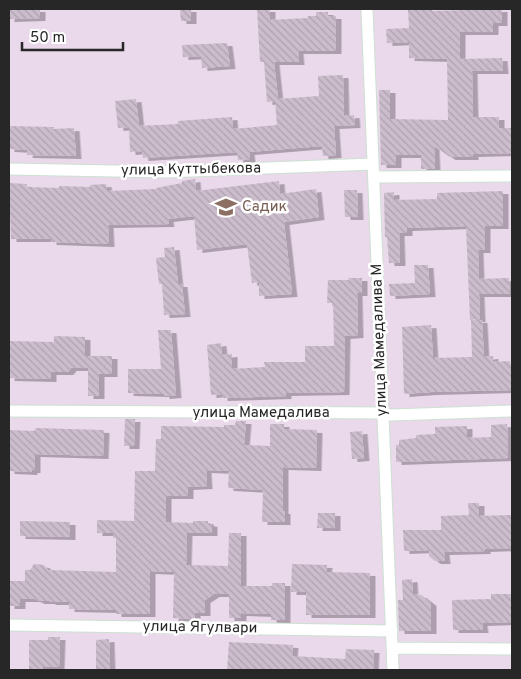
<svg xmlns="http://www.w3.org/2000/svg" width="521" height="679" font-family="Overpass,sans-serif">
<defs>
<pattern id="building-back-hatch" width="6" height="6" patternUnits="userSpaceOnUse" patternTransform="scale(1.25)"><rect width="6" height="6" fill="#ccbdcc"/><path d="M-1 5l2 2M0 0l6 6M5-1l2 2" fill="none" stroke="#afa2af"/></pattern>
<filter id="shadow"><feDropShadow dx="5.5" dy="3" stdDeviation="0" flood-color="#0004"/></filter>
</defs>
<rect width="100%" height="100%" fill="#ead8eb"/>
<!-- building -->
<path fill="url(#building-back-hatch)" filter="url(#shadow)" d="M9,9h31v9l-31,1z
M180,9h11v12h-10z
M257,9h13v11l38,-2v-2h8v-4h12v4h8v35h-38l1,11h-25l4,37 41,-3 -1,-20 25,-1 1,41 10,-1 1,10 -21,1 2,29 -13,1 -1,-10 -73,6 1,7 -12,1 -1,-8 -94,6 -1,-7 -12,1 -1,-25 -11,1 -3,-27 21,-2 3,27 39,-2v-3l54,-4 1,12 44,-4 -2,-24 -8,1 -3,-40h-4z
M408,9h24v2l70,-2v14h-9v9h-33v26l1,1 41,-1 1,13h-31l1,46h26v11h13v25l-39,1v3h-23l-16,-11 1,23h-14v-14h-25v10h-15l-2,-75h11v29l58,1 -1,-61 -38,-1v-16l-22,1 -1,-14 23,-1z
M227,43l3,23 -28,2 -1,-12 -18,1 -1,-12z
M9,126l45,1 -1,2 21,-1 2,28 -49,-1 1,-5 -19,-1z
M195,179l1,12 83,-10 1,13 36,-5 3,28 -35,5 8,72 -33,2v-14l-7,1 -5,-39 -50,6 -3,-34 -26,3 1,5 -61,1 1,19 -58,-2v-3h-40l-2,-56 18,1 -1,3 33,1v-2l31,1v-2l16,-1 1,7 49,-2v-1l26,-5v-2z
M344,190h13l1,27h-13z
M503,191v35h-18v24h-7l1,29 30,-1 1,16h-31l1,25 -10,1 -4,-94 -59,2v5h-8l1,30h-11l-2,-26h-2l-1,-44 10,-1v8l43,-1v-6z
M174,247l4,37h4l3,30 -21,1 -2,-31h-3l-3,-26 9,-1 -1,-9z
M414,265h14l2,29 -40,2 -1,-12 26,-1z
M348,278h14v15h-5l1,42 -13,1 -1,56 -58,1v3l-64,2v-4l-11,1 -4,-50 14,-2 1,12 10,-1v15l33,-2 -1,-5h41v-16h29l-1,-43h-6l1,-23h21z
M471,320h11l2,37 9,-1v6l17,-1 2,29 -81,2 -27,2 -2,-67 29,-2 2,33 39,-1z
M158,330h13l5,65 -12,1v-2l-36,-1v-24h33z
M54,336l31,1v19h27v18h-13v22h-11v-28h-17l-3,4h-17v7l-42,-1v-37l45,1z
M125,419h10l-1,27h-10z
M236,421h10l-2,24 26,1v-22h14v5l33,1 -1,38 -33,-1v44h2v11h-23l1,-32 -35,-2 1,-17 -23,-1 1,16 -19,1v9h-22v26l27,1v-2h15v2l4,1v9h-25l-1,32 42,1 1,-33h12v53h31v-3h13v37h-14v-6l-30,-1v5h-12v-24h-15l-9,6v13h-10v6l-22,-1 1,-46 -24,-1v43h-34v-4l-47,-1v-7h-19v-1h-11l-4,-2h-15v7h-11v-25h16v-11h5l4,-6 10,1 4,5 68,2v-34h-3v-5h-16v-13l37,1 1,-50h20l1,-32h5v-13l63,1v-2h11z
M507,424l1,34 -112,4v-17h3v-5l17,-2v-3l19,-1v-7l32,-1v12l24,-1v-12z
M36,428l68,2 -1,26 -68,-2v16h-3v2l-23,-1v-41l25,1z
M362,431l2,27 -12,1 -2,-27z
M468,503h11v13l33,-1v33l-27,1v2l-41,1 1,9h-10l-6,-5v-6l-25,1 -1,-21h38v-14l28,-1z
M318,513h17v15h-18z
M20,521l50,1v15l-50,-1z
M292,564l35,1 -1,7 44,1v42h-64v-23h-15z
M412,579l1,15 8,1 10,8v28h-32l-1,-31h5l-1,-20z
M491,594h21v28l-30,1 1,7h-30l-1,-30 39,-1z
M48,637h12l-1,30h-16v3h-14v-30h19z
M109,639l1,31h-14v-30z
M229,642l64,3 -1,11 53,3 1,-10 28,1 -1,20h-146z"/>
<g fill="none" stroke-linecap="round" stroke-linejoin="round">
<!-- minor casing -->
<g stroke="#cde1d1" stroke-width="13">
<path id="minor" d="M367,9l26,661
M9,169l157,3 207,-8
M374,177l138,-1
M9,411l374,2 8,2 121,-4
M9,625l383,6
M393,648l119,1"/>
</g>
<!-- minor -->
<use href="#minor" stroke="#fff" stroke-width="11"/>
</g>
<!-- icons -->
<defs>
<g id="school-bare" transform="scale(1.725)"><path d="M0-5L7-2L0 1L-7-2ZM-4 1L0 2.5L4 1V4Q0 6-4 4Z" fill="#8d6e63" stroke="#fff" stroke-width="2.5" paint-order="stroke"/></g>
</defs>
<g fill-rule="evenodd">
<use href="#school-bare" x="226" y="207"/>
</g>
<g text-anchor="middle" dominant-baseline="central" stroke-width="5" stroke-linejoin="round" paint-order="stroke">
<!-- street labels -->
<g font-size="15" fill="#272727" stroke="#fff">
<text transform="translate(191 170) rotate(-1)">улица Куттыбекова</text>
<text transform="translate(380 340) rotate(-92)">улица Мамедалива М</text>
<text x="261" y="413">улица Мамедалива</text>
<text transform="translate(200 628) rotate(1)">улица Ягулвари</text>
</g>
<!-- education labels -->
<g font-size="15" fill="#785e54" stroke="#fff" text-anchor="start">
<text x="242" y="207">Садик</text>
</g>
</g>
<!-- border -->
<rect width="521" height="679" fill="none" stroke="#272727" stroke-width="20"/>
<!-- scale -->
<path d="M22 42v8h101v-8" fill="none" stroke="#272727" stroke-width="2.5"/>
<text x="30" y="42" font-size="15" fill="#272727" stroke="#ffffff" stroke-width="4" paint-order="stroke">50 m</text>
</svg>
